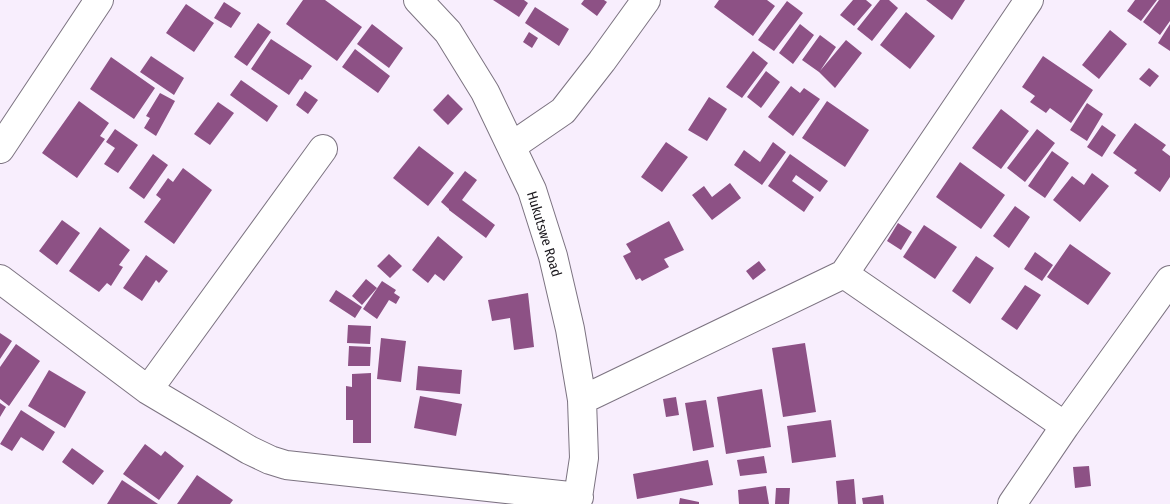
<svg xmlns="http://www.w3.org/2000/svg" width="1170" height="504" font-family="'Fira Sans Condensed',sans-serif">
<rect width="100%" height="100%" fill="#f8eefd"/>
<!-- building -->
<path fill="#8d5185" d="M303,0h22l37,27 -25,34 -51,-37z
M493,0h31l4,3 -9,14z
M584,0h20l3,2 -10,14 -16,-12z
M719,0h48l8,6 -22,30 -39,-29z
M853,0h13l6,5 -18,21 -14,-11z
M880,0h9l9,8 -26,33 -15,-12z
M926,0h39l-13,20z
M1135,0h22l-16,21 -14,-10z
M1159,0h11v21l-10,14 -17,-13z
M787,1l16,12 -29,38 -16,-11z
M224,2l17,11 -10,15 -17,-10z
M186,4l28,19 -20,29 -28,-19z
M535,7l34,22 -10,17 -34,-23z
M906,12l29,24 -25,33 -30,-24z
M258,23l13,9 -24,34 -13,-9z
M372,24l31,24 -14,20 -32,-24z
M800,24l14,11 -21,29 -14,-11z
M1170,24v27l-12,-8z
M1110,30l17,14 -28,35 -17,-14z
M529,32l9,6 -6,10 -9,-6z
M820,35l16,12 -16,24 26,-31 16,13 -27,35 -16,-16 -17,-12z
M271,39l41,27 -10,14 -2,-1 -11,16 -38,-26z
M355,49l35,27 -12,17 -36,-26z
M753,51l15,12 -26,35 -16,-11z
M151,56l33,22 -10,17 -34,-23z
M1043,56l50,34 -22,33 -21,-15 -4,5 -16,-11 5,-6 -13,-9z
M111,57l44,31 -21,31 -44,-30z
M1149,68l10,8 -9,11 -11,-8z
M766,71l14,11 -19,26 -14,-11z
M241,80l37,26 -11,16 -37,-27z
M791,86l9,7 4,-5 16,11 -27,37 -25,-19z
M305,91l13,9 -10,14 -12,-9z
M160,93l15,8 -19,35 -12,-8 6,-10 -4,-2z
M448,94l15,15 -15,16 -15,-15z
M709,97l18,12 -20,32 -19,-11z
M79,101l30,22 -9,13 5,3 -28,39 -35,-25z
M827,101l42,29 -24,37 -43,-29z
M218,102l16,11 -24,32 -16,-11z
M1087,103l16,11 -16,27 -17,-11z
M1001,109l28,22 -28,38 -29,-21z
M1135,123l31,22 -4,5 8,6v21l-10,15 -26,-19 3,-3 -24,-17z
M1102,125l14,10 -14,22 -15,-10z
M115,129l23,16 -20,28 -14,-9 11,-16 -9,-6z
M1037,129l18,14 -30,39 -18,-14z
M666,142l22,15 -26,35 -21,-15z
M773,142l13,10 -24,33 -28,-20 10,-15 16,12z
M419,146l35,27 -26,33 -35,-28z
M1052,151l17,12 -24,35 -17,-12z
M153,154l15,11 -24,34 -15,-11z
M790,154l38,27 -8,11 -24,-17 -4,6 22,16 -10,15 -36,-26z
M960,162l45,33 -24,34 -45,-32z
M183,168l29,22 -38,54 -30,-22 17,-23 -5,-4 12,-17 5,4z
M465,171l12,9 -15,20 33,25 -9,13 -37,-28v-1l-8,-7z
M1092,173l17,13 -29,36 -27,-22 19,-24 12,9z
M730,183l11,15 -29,22 -20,-25 12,-9 8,11z
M1015,206l15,11 -21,31 -16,-12z
M62,220l18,13 -23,32 -18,-14z
M669,221l15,29 -20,9 5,8 -27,14 -2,-3 -4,2 -13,-24 8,-4 -5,-8z
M898,223l14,9 -11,18 -14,-9z
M924,225l33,22 -22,32 -32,-22z
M100,227l30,23 -11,15 4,2 -12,19 -4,-3 -8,9 -30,-21z
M438,236l25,21 -19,24 -9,-7 -7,9 -16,-13z
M1070,244l41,29 -23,32 -41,-28z
M1035,252l18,13 -11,16 -18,-12z
M389,254l13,12 -12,12 -13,-12z
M146,255l22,16 -9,12 -3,-3 -14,21 -19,-13z
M976,256l18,12 -24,36 -18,-13z
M759,261l7,9 -13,10 -7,-9z
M366,279l11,9 -15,17 -10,-9z
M382,281l14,9 -2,3 6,4 -4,7 -7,-4 -12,19 -14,-10z
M1025,285l16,10 -24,35 -16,-11z
M336,290l26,17 -7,11 -26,-17z
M528,293l6,54 -20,3 -4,-32 -18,3 -4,-21z
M348,325l23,1 -1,18 -23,-1z
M0,333l12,8 -12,18z
M381,338l25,3 -5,41 -24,-3z
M805,343l11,69 -33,5 -11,-69z
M16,344l24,17 -31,45 -9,-7v-32z
M349,346l22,1 -1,19h-22z
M418,366l44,4 -2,24 -44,-4z
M49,370l37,22 -21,36 -37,-22z
M371,373v70h-18v-23h-7v-34l6,1v-13z
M762,389l9,58 -45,7 -9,-57z
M420,396l42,8 -6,32 -42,-8z
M676,397l3,18 -13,2 -3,-18z
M706,400l8,47 -21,4 -8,-48z
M0,403l6,4 -6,10z
M21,410l34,22 -12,19 -22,-14 -9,14 -12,-7z
M831,420l5,37 -44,6 -5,-37z
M145,444l16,12 4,-5 19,15 -25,34 -36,-26z
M72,448l32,23 -11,14 -31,-23z
M764,456l3,17 -27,3 -3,-16z
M708,460l5,25 -76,14 -4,-25z
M1089,466l2,20 -16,2 -2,-21z
M197,475l36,25 -3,4h-53z
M854,479l2,25h-18l-2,-23z
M122,480l36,24h-51z
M766,486l3,18h-30l-1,-14z
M776,488h14l-1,16h-14z
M883,495l1,9h-21l-1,-6z
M680,498l19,4v2h-20z"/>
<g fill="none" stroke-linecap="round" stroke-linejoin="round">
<!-- minor casing -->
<g stroke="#7c7381" stroke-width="30">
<path id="minor" d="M418,0l30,32 37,60 47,98 21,66 17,73 12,71 2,58 -7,46
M512,146l51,-35 39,-50 44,-61
M0,149l99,-149
M844,274l221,152
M0,279l148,111 101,60 21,10 16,5 293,32
M148,390l175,-241
M582,400l262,-126 185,-274
M1012,504l53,-78 105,-146"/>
</g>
<!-- minor -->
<use href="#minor" stroke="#fff" stroke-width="28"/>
</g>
<g text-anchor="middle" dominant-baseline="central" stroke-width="4.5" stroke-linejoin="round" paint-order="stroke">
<!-- street labels -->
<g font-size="14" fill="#1b181d" stroke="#fff">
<text transform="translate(544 234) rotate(73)">Hukutswe Road</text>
</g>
</g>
</svg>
